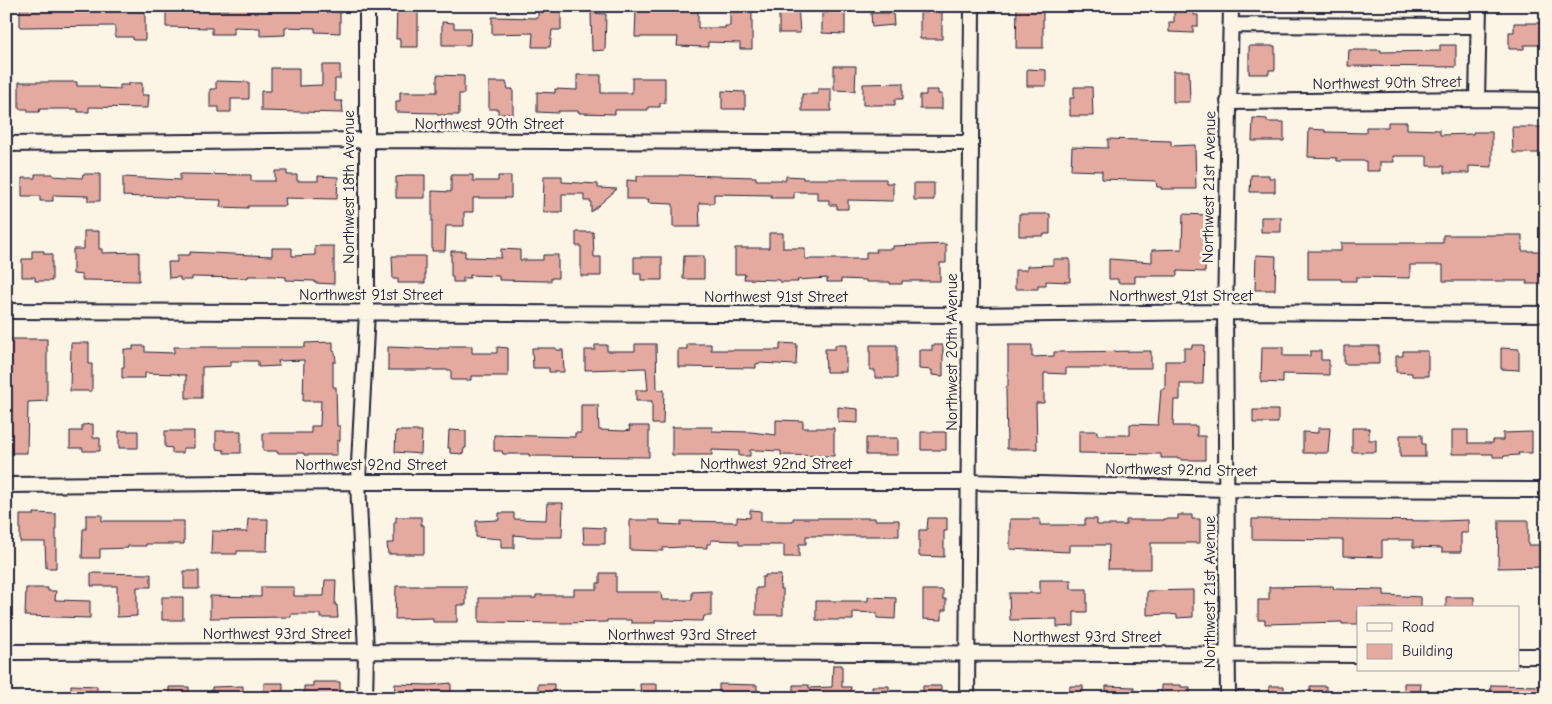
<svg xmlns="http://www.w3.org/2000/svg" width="1552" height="704" font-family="'Comic Neue',sans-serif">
<rect width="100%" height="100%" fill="#fcf5e5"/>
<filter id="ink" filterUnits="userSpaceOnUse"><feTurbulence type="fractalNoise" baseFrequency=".02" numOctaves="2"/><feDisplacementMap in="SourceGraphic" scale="10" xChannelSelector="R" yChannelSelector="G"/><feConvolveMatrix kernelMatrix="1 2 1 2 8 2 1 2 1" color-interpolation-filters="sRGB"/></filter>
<g filter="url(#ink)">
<!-- building -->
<path fill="#e4aaa0" stroke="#22223b" d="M29,6h116v34h-12v-3h-18v-11l-95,1v-18h9z
M228,6l94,1v4l18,1v21l-25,-1v-4l-30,-1v8l-25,1v-8l-26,-1v7h-22v-6l-46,-1v-19l62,2z
M397,6h21v41h-18v-8h-4z
M541,6h20v24h-9l-2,17h-18l1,-14 -41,1v-17l46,1v-7h3z
M740,6h12v43h-12v-6l-32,-1v5l-31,-1 1,-9h-43l1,-27 42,2v-5h20v21h27v-2h5v-16h10z
M779,6h19l2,27h-21z
M928,6h14v33h-22v-26h8z
M1017,6h26v42h-27z
M1174,6h20v9h4v11h-5v7l-24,-1v-10h5z
M828,7h17v27l-23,-1v-20h6z
M591,13l15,1 -1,36 -13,1z
M871,13h22l1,12 -22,2z
M442,22l12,1v5h17l-1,17h-28z
M1514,23h31v22h-21v4h-15v-17h5z
M1440,45h16v22l-108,-1 1,-16h32v2l59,-1z
M1249,46h26v24h-6v4h-20z
M322,65h18v14h-5v22h7l1,12 -82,-2v-20h10v-23h28v18l23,-1z
M834,66h22l-1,25 -21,-1z
M1027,69l19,1v16h-19z
M1173,71h16l1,31h-17z
M437,75l27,1v18h-5v21h-22v-2l-41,-1v-11h4v-9h37z
M577,75h24v18h31v-15h33v25h-5v4h-12v3h-33v4l-36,-1v-2h-21v2l-21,-1v-20l18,1v-4l22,1z
M216,81l33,1v17h-18v13h-12v-5h-9v-18h6z
M19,82h58v4h22v2l21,1v-4h9v-2h13v12h7l-1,13 -59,-1v5h-11v-3h-38l-1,3h-11v-3h-9z
M489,82h17l2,7h5v25h-15v-5h-9z
M903,83v16h-8v6h-32v-21z
M1074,87h18l1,29h-23v-18h4z
M818,89h13v22h-29v-17h16z
M926,90h12v4h4v15h-22v-14h6z
M722,91l23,1v17h-23z
M1253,118l14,1v3h17v19h-32z
M1388,122h19v7l33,1v5l33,-1v-2h19v35l-23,-1v7h-25v-7h-17v-10h-34l1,6h-14v9h-14v-10h-29v-3l-29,-1 1,-28 16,1v2l41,1v-6h22z
M1512,127h34v26h-33z
M1108,139l63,2v5l24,-1 1,44h-35v-2h-4l-1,-6 -54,-2v-8l-31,-1 1,-23 36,1z
M275,171h12v4h10v6h21v-5l20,1 -1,22 -52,-1 1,8h-38v2l-28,-1 1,-7 -38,-1v-1l-40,-2v1l-20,-1v-19l57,3v-6l71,1v6h24z
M35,174h18v2l29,2 1,-4h17v27h-12v-5l-35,-1v6h-13v-5h-18v-18h13z
M405,175h20v23h-29v-21l9,-1z
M451,175h22v6h25v-5h13v22h-38v14h-9v14h-18l-1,25h-13v-60l19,1z
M679,175l77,2v3h30v-4l17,1v2h83v4h7v18l-45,-1v9h-11v-4h-8v-5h-12v-8h-23v6h-23v-3l-57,-1v9h-15l1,24h-27v-23l-25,-1 1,-4h-22v-19l10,1v-5h42z
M1251,175h18v3h6v14h-25z
M544,176h18v6l36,2v4l19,1 -26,23v-11h-7v-7h-22v18h-19z
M914,183h20v17h-20z
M1019,214h31v20h-6v2h-25z
M1183,214l23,1 -1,57 -28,-1v5h-42v7h-17v-4h-9v-20l43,3v-12l30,-1z
M1261,217h20v15h-20z
M84,231h15v18h3v4l37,-1v29l-57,-1v-5l-9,-1v-25h11z
M576,232h17l1,25h7v19h-20v-30h-5z
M769,233h14v15h22v11h61v-7h11l-1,-3h17v-3l53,-2v19h-6v18h-38v3h-12v-2h-24v-2l-25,-1v3h-14v-4l-30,2 1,2h-18v-2l-36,-1 1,-5h-10v-26h34z
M1443,235h79v16h24l-1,33h-18v-3h-84v-16h-33v13l-54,-1v4h-15v-2h-33v-28h33v-8h102z
M315,246h19v38l-19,-1v-2l-29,-1v-3l-14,-1h-24v2l-56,-1v3h-12v-3l-11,1 -1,-16h9v-7h13v-3l82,4v-8h20v8l23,-1z
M501,249l19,1v10h23v-5h15v23h-7v3h-6l-46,-1v-4l-29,-1v3h-7v4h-10v-5h-2v-26h14v6l36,1z
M32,251h12v3h8v27h-17v-4h-13v-18h10z
M1256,255l20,1 -1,34h-20z
M392,256h33v27h-27v-4h-5z
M684,256h20v23h-21z
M634,257h28v23h-21v-6h-7z
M1053,259h17v23l-24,-1v4h-8v4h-23v-19h12v-4l26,-1z
M6,339h41v62l-19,1 -1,51h-21z
M333,342v9l2,1 1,10h-3v25h3l1,39h3v15h-3v14h-33v-2h-27v-2h-14v-18h48v-7h9l1,-25h-18l1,-41 -26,1 1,5 -21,1v-6h-27v5l-29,1v31h-16v-23h-7l-1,-1 -33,-1v5h-23v-11h2v-18l9,1v-4h12v6l29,1v-6h131v-4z
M71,343h18v21h3v27h-22z
M780,343l17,1 -1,21 -36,-2 -4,1v4l-78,-1v-18h9v-5h24v6h69z
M635,344h21l1,46h7l-1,34h-11v-23h-16v-11h12l-2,-22 -61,2v-20h10v-5h12v6h28z
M835,345h11v27h-20l-1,-23h10z
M870,345h27v33h-22v-8h-5z
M932,345h11v31l-11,-1v-5l-13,-1v-19h13z
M1008,345h24v12l22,-1v-4l97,-1v17h-85v6l-22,-1v30h-8l1,46h-30l-1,-62h2z
M1192,345h12l-1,39h-23v16h-6l-1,26h24v10h8v24h-24v-2h-20v-4l-82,-1v-22h18v4h33v-11l28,1 3,-36h4v-28h19v-13h8z
M449,346h23v7h25v-6l11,1v28h-37v4h-20v-10h-63v-23l51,2v-1h10z
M1344,346h35v18h-35z
M1262,347h21v9h27v-5h11v9h8v15l-46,-1v9l-22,-1z
M532,348h24v2h7l1,22h-15v-4h-16z
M1501,348l18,1v21l-18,-1z
M1403,351h25v25h-16v-3l-16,-1v-16h7z
M581,405h17l1,25 25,1 6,-1 -1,-4h20v31l-120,-1v-2h-26l-1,-3h-8v-16l81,2v-4h6z
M838,407l20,2v14l-20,-1z
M1253,410h25v13h-25z
M776,420l27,1v7h31v28l-53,-1v-4l-24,-1h-7v6h-11v-5l-27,-1v5h-40v-28h40v4l39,1 25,3z
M93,424v14h7v13h-17v-3h-13v-17h12v-6z
M1318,428h12l-2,25h-25v-21l15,1z
M1352,428h17v12h7v12h-24z
M449,430l17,1v17h-2l-1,6 -13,-1v-5h-2z
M1452,430h16v13h25v-3h10v-7l29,-1v21h-14l1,2 -15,1v1h-11v-3h-41z
M119,431h19v17h-19z
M165,431h29v17h-11v5h-11v-5l-7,-1z
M216,431h25v22h-17v-3l-8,-1z
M396,431h26l-1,23 -26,-2z
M921,432h25v18h-25z
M1400,435h22v9h3v13h-25z
M866,438h32v17h-32z
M547,503h16l-1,34h-29l-19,-2v13h-13v-9l-25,-2v-16l23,-1v-7h15v6l32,1z
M750,510l11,1v10h32v-3h82v2h24v16h-93v8h-7v13h-15v-12h-45v-4l-28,-1v4h-4v4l-25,-1 -19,1v3l-33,-1v-30h30v4l21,1v-4l56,1v-5l13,1z
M34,513l22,1v54h-10l-1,-26h-25v-27h14z
M86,515h16v6h82v23h-38v2h-18v2l-28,1v9h-18l1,-29h3z
M1178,515h14v4h8v24h-49v26h-43l1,-24h-40v7l-59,-3v-30h30v6h45v-6h12v6h29v-5h37v-1h15z
M396,517h25v8h3v29h-36l-1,-11h7v-21h2z
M928,518h19v13h-3v26l-25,-1v-26h8z
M248,519h20l-1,32h-30v3h-26l1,-23 35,1z
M1252,519l190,2 26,-1v13h-7v19h-19v-4l-29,-1v-7h-31v17l-39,-1v-16l-91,-1z
M1499,520h29v25h18v22l-48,1z
M583,527l22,1v16h-21z
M184,571h15v18h-15z
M91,573l60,1v13h-14v29l-20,1v-31h-26z
M600,573h16v19h45l1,8h30v-8l19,-1v25h-7l-1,5 -48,-1v3h-24v-3h-24v2l-43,1 -85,-1v-24h57v-3h38v-6h23v-6h3z
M765,575h16l-1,14h3v26h-27v-27h6v-11h3z
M325,580h11l-1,25h2l1,13h-18v-4h-29v3l-81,1v-22l51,1v-10h33v9h30z
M1040,580h31v9h16v23h-13v14l-17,1v-8l-47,1 -1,-27h31z
M396,586h70v19h-9v17h-24v-4l-38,1z
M1333,586l1,3 50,1v5l37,2v11h-63v16h-16v-2l-77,2v-4h-7v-20h11v-13z
M26,588h22v3h8l-1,9 35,1v17l-65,-2z
M923,590h20v9h3v11h-4v10l-19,-1z
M1193,590v27l-16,1v-3l-8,-1 -22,1v-24z
M162,597h21v23h-21z
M868,597l28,1 -1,21 -18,-1v-5l-24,-1v8h-37v-19h52z
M1446,597h28v11h-28z
M833,665h9v22h9l-1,11h-57v-13h16v3l23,-1z
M313,682h27v16h-36v-12h9z
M264,683h19v15h-19z
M451,683v15h-57l1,-14 36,1z
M1404,683h17l-1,15h-16z
M538,684h16v14h-16z
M640,684h17v14h-16z
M719,684l38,1v13h-38z
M71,685l26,1v12h-26z
M1161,685h20v2h9v11h-29z
M1491,685l55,1v12h-56z
M243,686v12h-31v-11z
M872,686h17v12h-17z
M923,686h18v12h-18z
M1070,686h13v12h-14z
M1106,686l28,1v11h-28z
M1269,686h15v12h-15z
M1310,686h16v12h-15z
M169,687h20v11h-20z"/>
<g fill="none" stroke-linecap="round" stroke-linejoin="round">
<!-- minor casing -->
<g stroke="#22223b" stroke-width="18">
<path id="minor" d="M1231,25l247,1
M1477,99l2,-93
M1228,102l249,-3 69,1
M6,144l360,-4 605,3
M6,311l964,4 255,-3 321,2
M6,485l352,-3h610l259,7 319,1
M6,652l360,-1 992,4
M1518,656h28
M365,698l1,-47 -8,-169 9,-170v-306
M967,698l5,-692
M1228,698l-3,-386 6,-306"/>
</g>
<!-- minor -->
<use href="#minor" stroke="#fcf5e5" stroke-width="14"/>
</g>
</g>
<g text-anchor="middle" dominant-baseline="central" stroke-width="5" stroke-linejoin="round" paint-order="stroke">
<!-- street labels -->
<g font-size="16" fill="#22223b" stroke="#fcf5e5">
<text transform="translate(1387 83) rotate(-1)">Northwest 90th Street</text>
<text x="489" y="124">Northwest 90th Street</text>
<text transform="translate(349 187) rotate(-90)">Northwest 18th Avenue</text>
<text transform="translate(1209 187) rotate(-89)">Northwest 21st Avenue</text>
<text x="371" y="295">Northwest 91st Street</text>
<text x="1181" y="296">Northwest 91st Street</text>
<text x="776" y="297">Northwest 91st Street</text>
<text transform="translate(952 352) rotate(-90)">Northwest 20th Avenue</text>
<text x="776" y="464">Northwest 92nd Street</text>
<text x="371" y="465">Northwest 92nd Street</text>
<text transform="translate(1181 470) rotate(1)">Northwest 92nd Street</text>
<text transform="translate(1210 592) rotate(-90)">Northwest 21st Avenue</text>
<text x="277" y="634">Northwest 93rd Street</text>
<text x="682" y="635">Northwest 93rd Street</text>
<text x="1087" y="637">Northwest 93rd Street</text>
</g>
</g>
<!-- margin -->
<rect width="1552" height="704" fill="none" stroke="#fcf5e5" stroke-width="25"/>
<rect x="12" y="12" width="1527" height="679" fill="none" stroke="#22223b" stroke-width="2" filter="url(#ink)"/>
<!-- legend -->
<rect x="1357" y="606" width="162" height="65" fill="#fcf5e5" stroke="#a5a1a1"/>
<rect x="1367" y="623" width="25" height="8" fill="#fcf5e5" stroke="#a5a1a1"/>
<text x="1402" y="632" font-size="15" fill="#22223b">Road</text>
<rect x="1367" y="644" width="25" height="15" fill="#e4aaa0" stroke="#a5a1a1"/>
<text x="1402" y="656" font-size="15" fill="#22223b">Building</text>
</svg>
